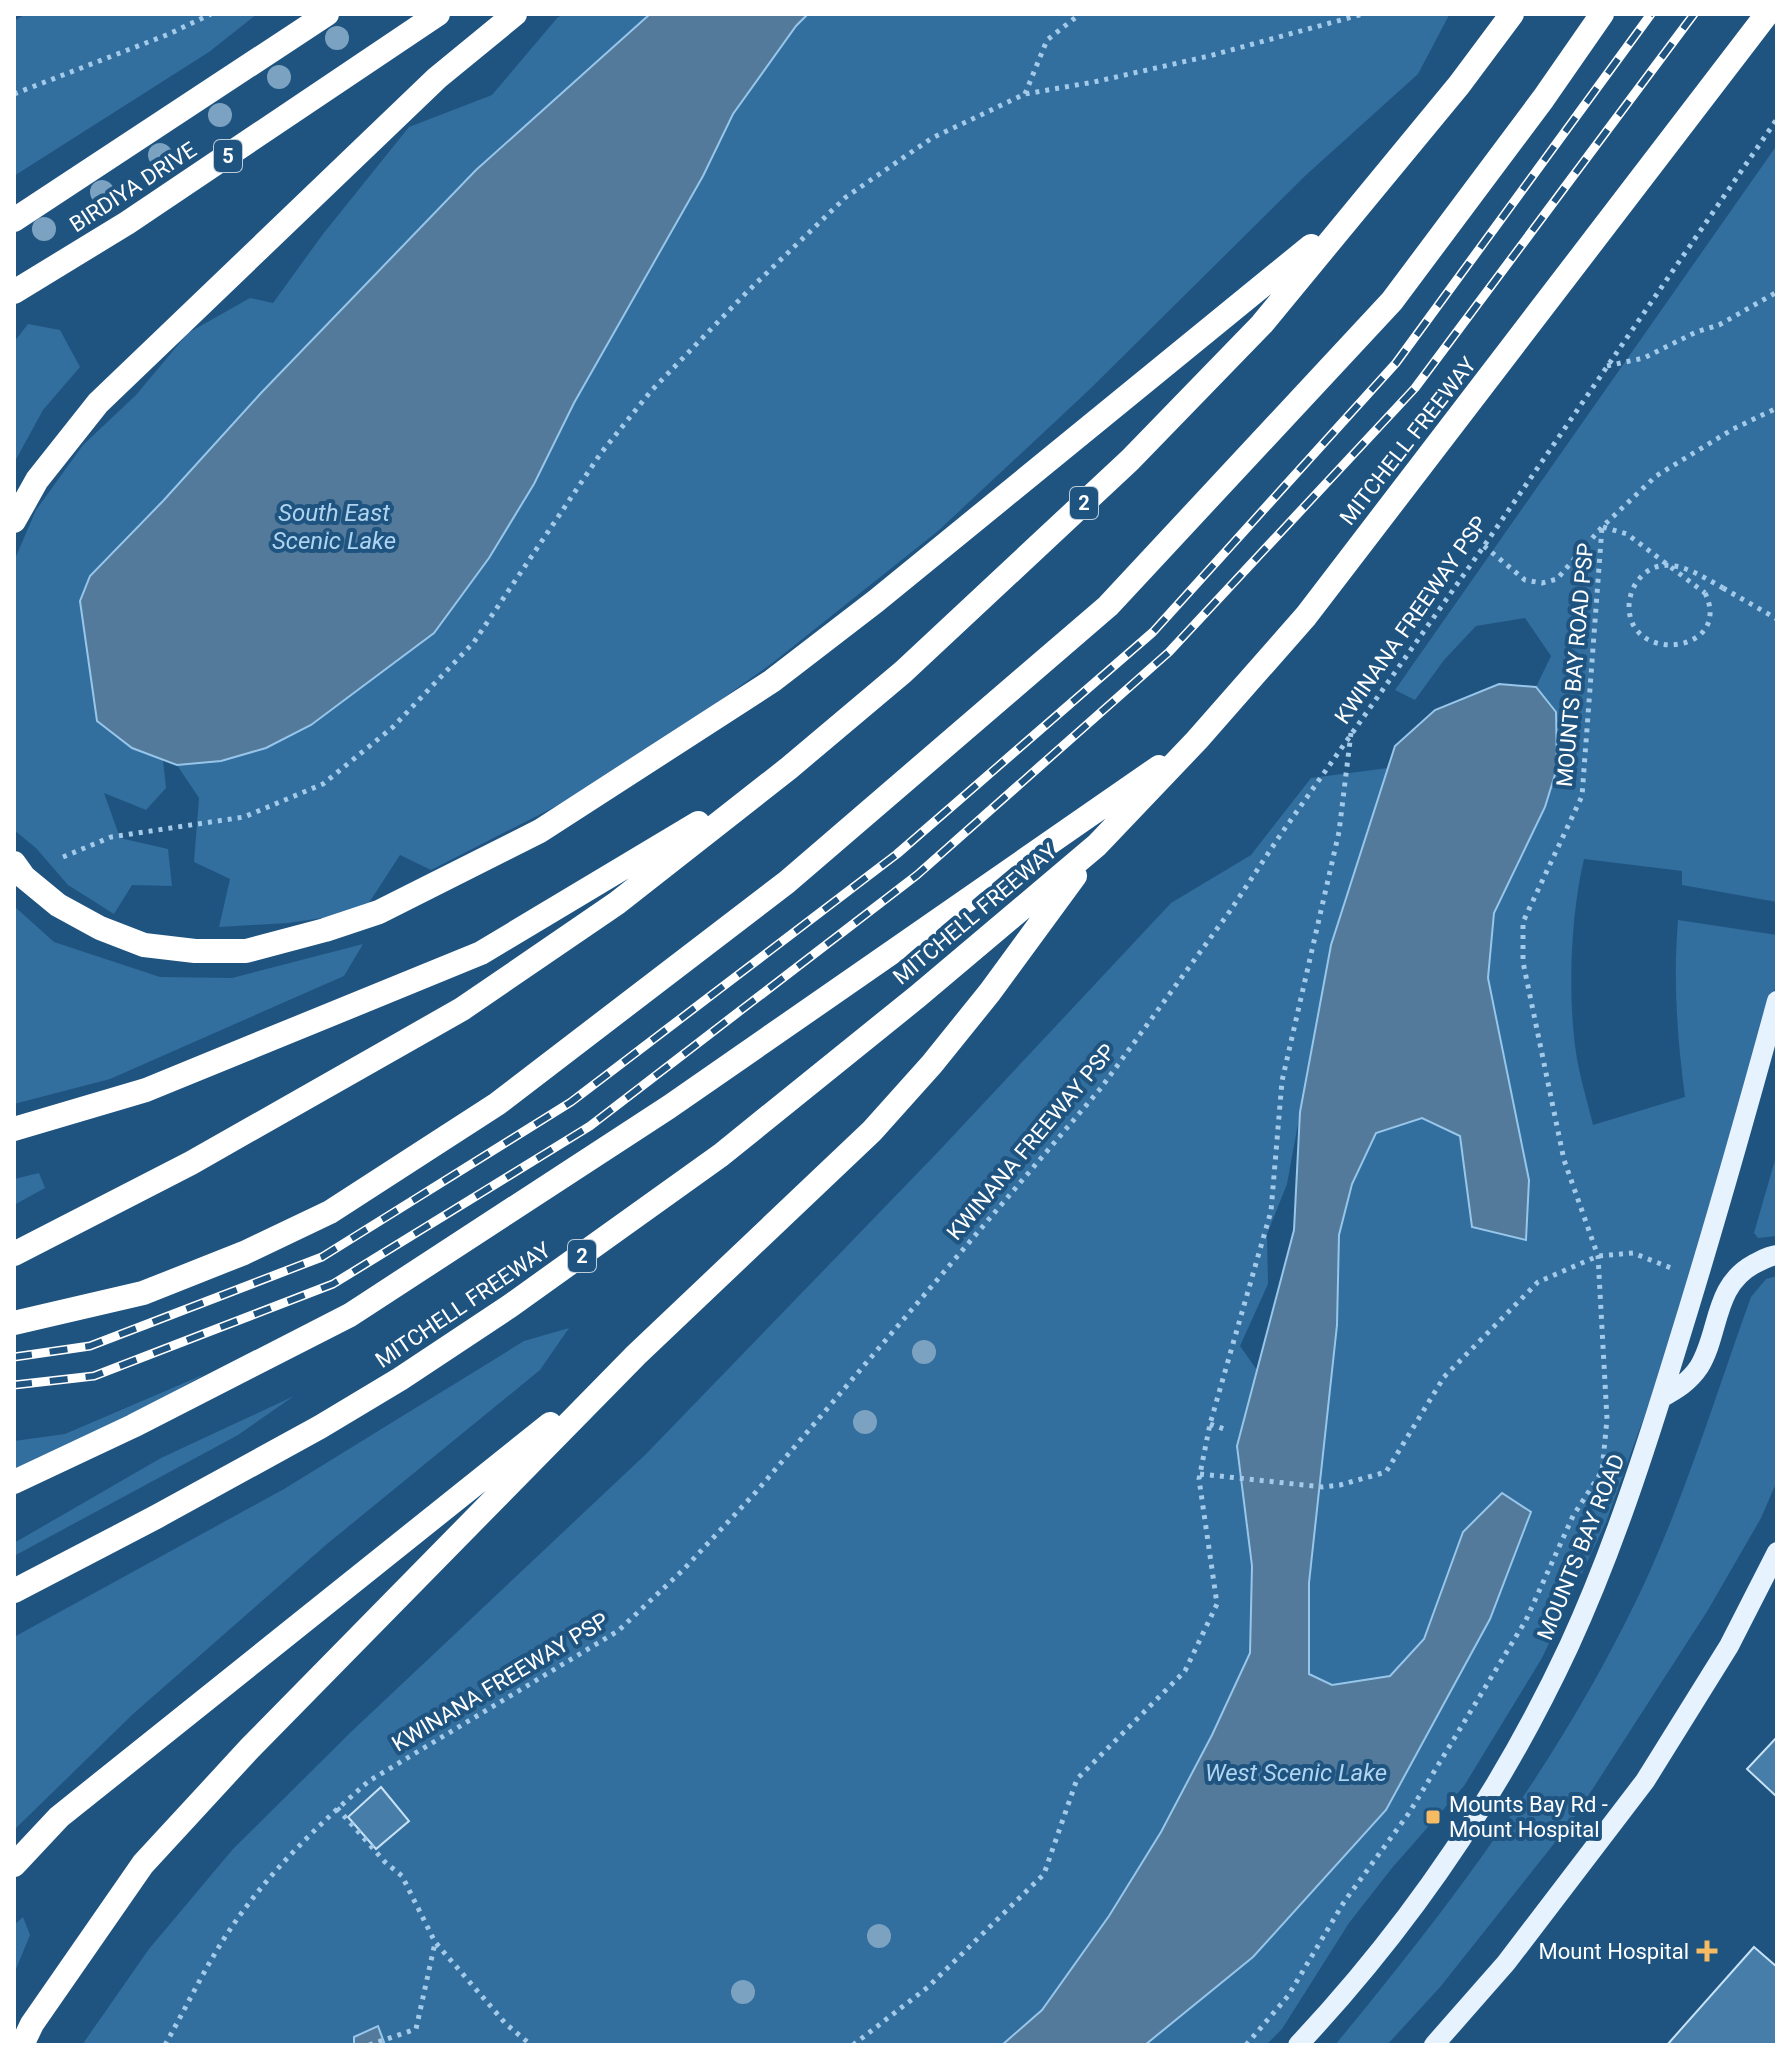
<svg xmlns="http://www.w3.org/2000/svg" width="1791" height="2059" font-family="Roboto,sans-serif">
<rect width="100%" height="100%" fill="#1f5480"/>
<!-- green -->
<path fill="#326e9e" d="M26,14h231l-48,38 -195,124v-155z
M568,14h82l-174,156 -215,223 -98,108 -73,75 -10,25 17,120 35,27 31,12 3,28 -20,22 -42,-17 16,45 48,11 4,37 -40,-1 -18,29 -46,-29 -32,-37 -22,-18v-269l22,-51 47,-65 53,-50 52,-62 62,-35 23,5 50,-69 86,-107 83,-32 66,-78z
M808,14h640v3l-30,57 -113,102 -216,214 -151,141 -167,133 -160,114 -180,92 -31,-15 -37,57 -75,11 -69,4 11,-48 -36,-17 5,-64 -22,-33 44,-4 45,-13 45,-23 123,-92 55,-75 45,-74 40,-81 128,-227 31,-62 63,-88z
M1777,145v757l-95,-17v-14l-98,-12c-13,55 -16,130 -9,186 3,27 12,54 18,80l92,-28c-8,-61 -12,-116 -7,-177l99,15v46l-60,214 -52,164 -59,163 -64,136 -78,128 -72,82 -43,55 -67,106 -16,16h-121l108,-88 133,-147 104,-191 40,-106 -28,-19 -38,38 -40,107 -34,37 -59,9 -22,-11v-91l28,-258 2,-90 13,-51 24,-51 46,-16 38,19 12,91 57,-47 -41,-202 6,-65 51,-106 11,-95 -20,-25 15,-31 -26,-38 -49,8 -32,34 -29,40 -20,-10z
M28,324l32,6 20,37 -37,43 -29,53v-121z
M1388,768l-57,177 -44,239 -20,50 1,50 -28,62 17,24 -20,76 15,120 -2,87 -38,82 -51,97 -52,84 -67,94 -41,35h-616l-7,-19 -24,11v8h-272l67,-96 84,-100 119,-118 294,-277 291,-301 234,-250 80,-48 60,-77z
M14,906l40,36 106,35 72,1 131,-34 -19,32 -234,103 -96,25z
M1777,1153v83l-19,2 -4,-5z
M39,1173l6,15 -31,17v-26z
M1777,1276v205l-16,37 -53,92 -136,211 -131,165 -54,59h-52c116,-140 223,-282 302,-446 47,-98 77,-200 114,-302l15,-18z
M569,1328l-29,42 -213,174 -194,170 -119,116v-193l270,-148 240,-148z
M205,1374l-42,24 -149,74v-31l51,-7z
M294,1396l-56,39 -224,121v-13l147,-85z
M23,1917l7,18 -16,39v-49z"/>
<!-- water -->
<path fill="#537a9a" stroke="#97c6ea" stroke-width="2" d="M650,14h158l-12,12 -63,88 -30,62 -129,227 -40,81 -45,74 -55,75 -123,92 -45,23 -45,13 -44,4 -45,-17 -35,-27 -17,-120 10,-25 73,-75 98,-108 215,-223z
M1499,684l37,3 20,25 1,56 -12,39 -51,106 -6,65 41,202 -3,60 -54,-13 -12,-91 -38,-18 -46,15 -24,51 -13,51 -2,90 -28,258v91l23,11 58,-9 34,-37 39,-107 39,-39 29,19 -41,107 -104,191 -133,147 -108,88h-143l40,-35 67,-94 52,-84 51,-97 38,-82 2,-87 -15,-120 57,-216 6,-118 31,-167 64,-199 40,-36z
M378,2026l7,19h-31v-8z"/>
<!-- building -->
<path fill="#477ea9" stroke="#c7e2f6" stroke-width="2" d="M1777,1737v60l-30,-28z
M381,1787l28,34 -33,28 -28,-32z
M1754,1947l23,20v78h-110z"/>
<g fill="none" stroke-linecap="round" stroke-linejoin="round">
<!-- path -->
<path stroke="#a3cae8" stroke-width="5" stroke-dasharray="4 6" stroke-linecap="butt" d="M14,94l155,-60 42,-20
M1025,94l22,-54 33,-26
M1607,366l37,-8 52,-26 23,-7 58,-33
M1603,527l24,7 78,59
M1484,546l41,34 17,3 15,-4 45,-52 54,-51 77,-47 44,-21
M1723,588l54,31
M63,857l48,-20 133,-20 79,-33 70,-57 81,-85 127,-189 50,-62 96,-99 99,-95 86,-59 93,-44 69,-12 115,-26 154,-42
M1210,1424l14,5
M1200,1474l123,13 17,-2 46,-13 58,-95 94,-95 60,-26 35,-3 38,15
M337,1808l48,54 17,14 33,66 71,82 25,21
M165,2045c22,-39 41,-80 66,-117 37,-55 88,-104 138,-147l249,-150 65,-61 73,-78 345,-404 129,-177 51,-77 203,-288 293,-427
M369,2045l47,-16 19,-86
M853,2045l75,-58 116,-113 33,-95 108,-108 32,-67 -18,-125 11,-55 61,-213 11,-130 57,-249 12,-99
M1246,2045l42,-49 56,-94 65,-89 117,-193 47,-104 29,-45 5,-52 -9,-163 -34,-96 -41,-198v-40l59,-126 20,-269"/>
<!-- major -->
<path stroke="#e6f2fe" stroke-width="20" d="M1661,1398c16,-9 28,-16 38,-31 21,-34 14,-81 55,-103 8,-4 14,-8 23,-9
M1298,2045c110,-117 203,-253 271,-399 44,-96 76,-195 107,-296 36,-116 69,-232 101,-349
M1434,2045l72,-82 139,-182 84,-135 48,-94"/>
<!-- highway -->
<path stroke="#fff" stroke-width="24" d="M14,220l313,-206
M14,292l113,-69 311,-209
M14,521l23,-41 61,-77 339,-325 78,-64
M14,863l10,14 34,28 42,23 44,17 51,6h51l79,-21 54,-18 161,-81 232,-150 104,-80 435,-355
M14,1129l132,-39 335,-137 217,-130
M14,1254l177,-91 271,-154 155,-106 172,-135 114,-96 227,-212 132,-136 197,-239 53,-71
M14,1323l129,-30 101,-40 86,-41 167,-108 290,-222 321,-276 284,-305 151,-202 59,-85
M14,1482l119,-56 217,-111 319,-208 490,-340
M14,1591l142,-74 164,-90 80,-48 110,-73 211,-151 197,-159 179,-151 100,-105 109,-124 461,-602
M14,1865l45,-48 491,-393
M22,2045l10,-21 111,-160 107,-116 386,-393 236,-224 60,-67 58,-72 85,-116"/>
<!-- rail casing -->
<g stroke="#fff" stroke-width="9">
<path id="rail" d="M14,1357l76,-11 232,-89 249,-155 326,-248 256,-222 243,-269 255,-349
M14,1385l80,-9 239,-92 257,-158 327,-251 252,-223 246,-264 279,-374"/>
</g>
<!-- rail -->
<use href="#rail" stroke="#1f5480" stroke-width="6" stroke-dasharray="18" stroke-linecap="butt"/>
<!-- path-bridge -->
<path stroke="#a3cae8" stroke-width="5" stroke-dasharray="4 6" stroke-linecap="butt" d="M1705,593c29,59 -75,73 -76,14 0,-10 4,-21 10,-28 24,-29 59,-5 84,9"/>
</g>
<!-- trees -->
<g fill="#7ba2c1">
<circle cx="337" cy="38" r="12"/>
<circle cx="279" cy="77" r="12"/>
<circle cx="220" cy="115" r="12"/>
<circle cx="160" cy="155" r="12"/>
<circle cx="102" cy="192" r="12"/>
<circle cx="44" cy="229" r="12"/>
<circle cx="924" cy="1352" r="12"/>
<circle cx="865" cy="1422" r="12"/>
<circle cx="879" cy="1936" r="12"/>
<circle cx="743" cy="1992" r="12"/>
</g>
<!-- markers -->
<g fill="#f6bb63" stroke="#1f5480" stroke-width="3">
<rect x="1425" y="1809" width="16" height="16" rx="4"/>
<path d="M1703 1939h8v8h8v8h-8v8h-8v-8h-8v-8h8z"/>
</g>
<g text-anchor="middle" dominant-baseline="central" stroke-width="8" stroke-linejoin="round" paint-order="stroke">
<!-- shield labels -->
<g fill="#1f5480" stroke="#bcccd9" stroke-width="2">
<rect x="214" y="140" width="28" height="32" rx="6"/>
<rect x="1070" y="487" width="28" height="32" rx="6"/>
<rect x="568" y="1240" width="28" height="32" rx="6"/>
</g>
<g font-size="20" font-weight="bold" fill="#fff">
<text x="228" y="156">5</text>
<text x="1084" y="503">2</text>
<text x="582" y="1256">2</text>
</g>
<!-- street labels -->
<g font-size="22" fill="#fff" stroke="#1f5480">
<text transform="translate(133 187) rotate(-33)">BIRDIYA DRIVE</text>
<text transform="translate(1408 441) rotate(-52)">MITCHELL FREEWAY</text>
<text transform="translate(1411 620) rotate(-55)">KWINANA FREEWAY PSP</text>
<text transform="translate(1575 665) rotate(-85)">MOUNTS BAY ROAD PSP</text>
<text transform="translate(975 914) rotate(-40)">MITCHELL FREEWAY</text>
<text transform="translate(1031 1142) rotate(-50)">KWINANA FREEWAY PSP</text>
<text transform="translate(463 1305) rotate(-34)">MITCHELL FREEWAY</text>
<text transform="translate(1581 1547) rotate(-68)">MOUNTS BAY ROAD</text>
<text transform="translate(500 1682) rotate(-31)">KWINANA FREEWAY PSP</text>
</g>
<!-- poi labels -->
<g font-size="22" fill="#fff" stroke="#1f5480" text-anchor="start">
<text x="1449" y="1804">Mounts Bay Rd -<tspan x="1449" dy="25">Mount Hospital</tspan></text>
<text x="1689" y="1951" text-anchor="end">Mount Hospital</text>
</g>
<!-- water labels -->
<g font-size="24" font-style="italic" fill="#afd4f0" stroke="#1f5480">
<text x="334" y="513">South East<tspan x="334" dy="28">Scenic Lake</tspan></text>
<text x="1296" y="1773">West Scenic Lake</text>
</g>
</g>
<!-- border -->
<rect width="1791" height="2059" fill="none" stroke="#ffffff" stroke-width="32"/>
</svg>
